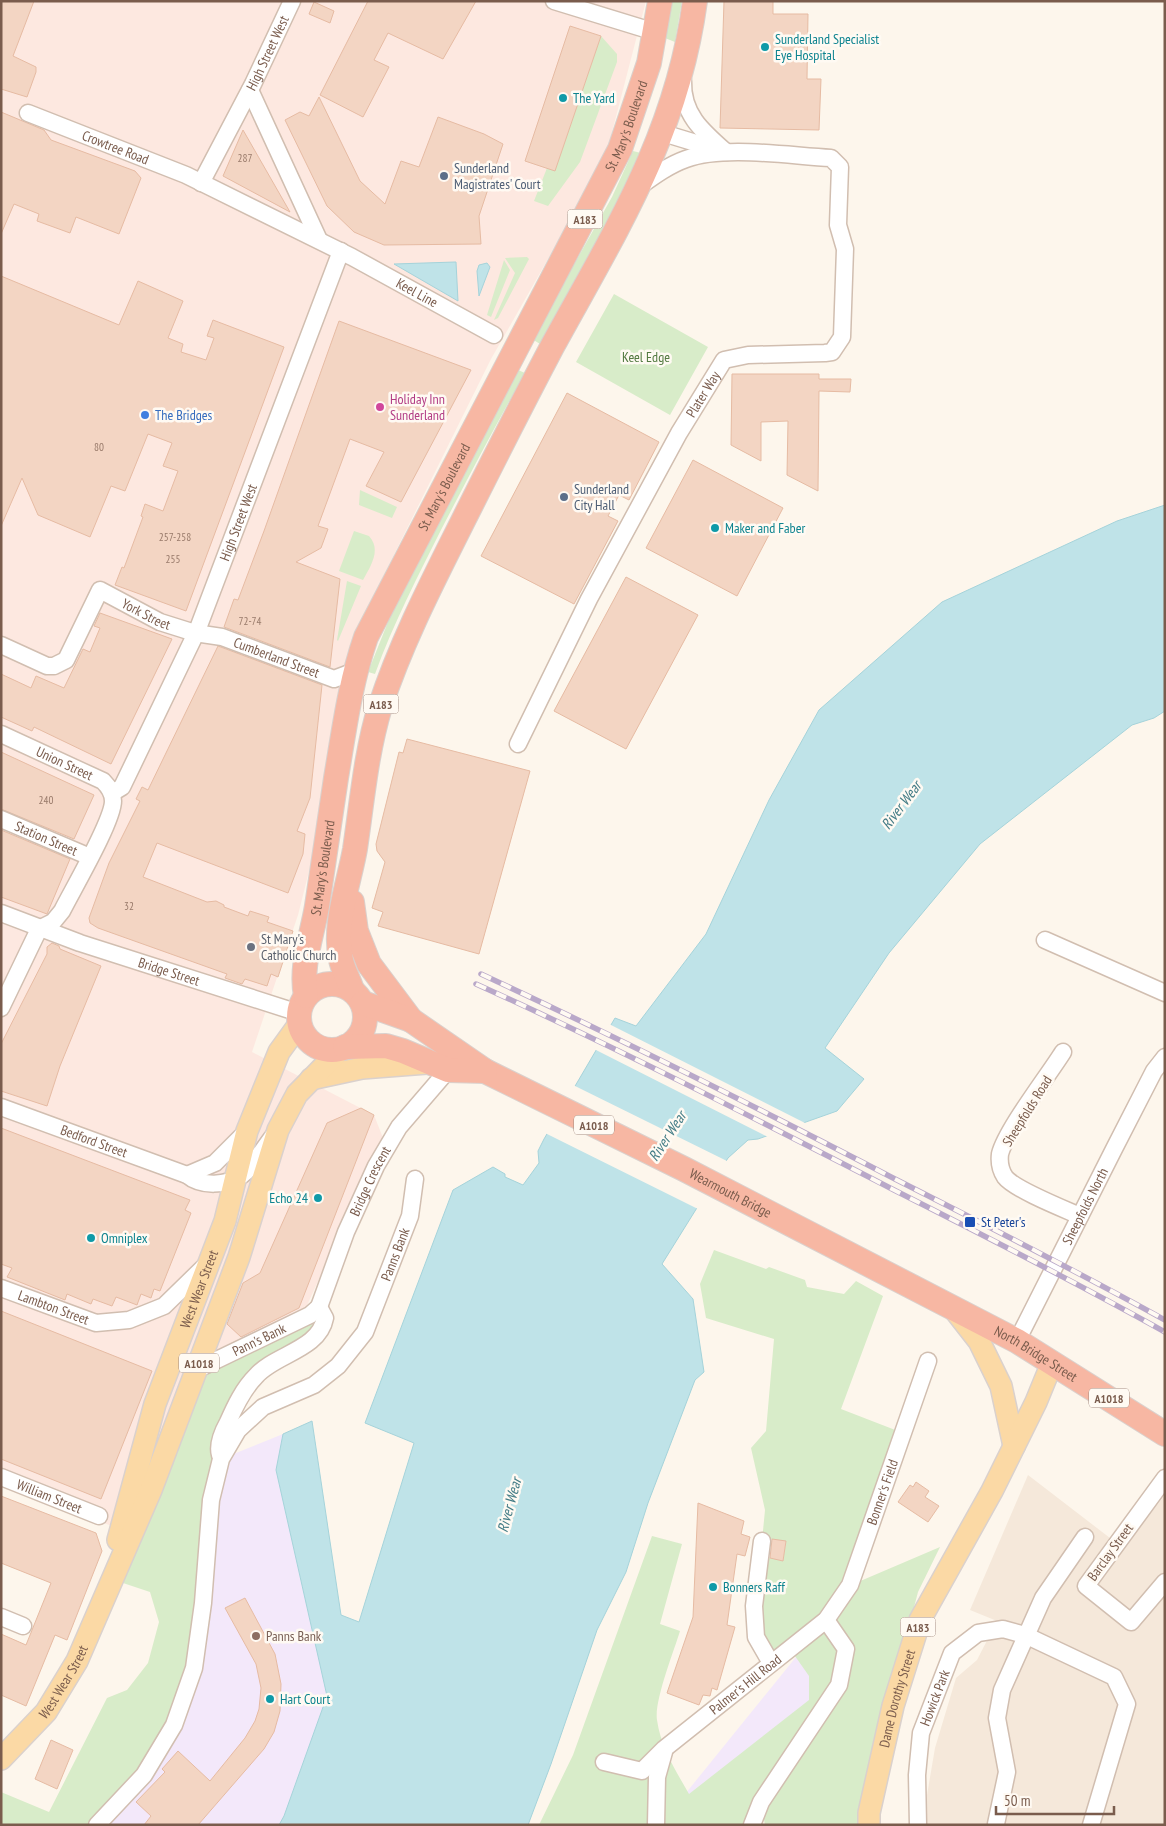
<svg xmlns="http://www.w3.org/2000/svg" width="1166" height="1826" font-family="'PT Sans Narrow',sans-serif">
<rect width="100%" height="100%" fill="#fdf6ec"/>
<!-- residential -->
<path fill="#f5e8da" d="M1028,1475l95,73 42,-53v330h-240v-18l10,-59 21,-70 21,-18 20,-39 -27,-11z"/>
<!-- commercial -->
<path fill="#fde8e0" d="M1,1h645l-41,158 -114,200 -109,220 -84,336 -46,137 122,63 9,23 -89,196 -81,52 -60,156 -152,-59z"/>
<!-- education -->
<path fill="#f3e8fa" d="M283,1434l-7,36 51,226 -43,120 -5,9h-182l97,-157 27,-209z
M826,1620l13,65 -179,140z"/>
<!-- green -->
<path fill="#d8ecc9" d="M671,1h11l-7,41 -10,-4z
M601,36l16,18v8l-37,100 -32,44 -14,-5 13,-33 8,2z
M633,151l8,2 -16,39 -85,152 -8,-5 80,-142z
M527,257l2,2 -31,59 -4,2 21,-47 -10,-15z
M504,260l6,10 -19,47 -4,-2z
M614,294l94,53 -38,68 -94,-53z
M518,370l7,3c-29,51 -56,103 -83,155 -24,48 -49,96 -67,146l-7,-2 22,-55z
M360,490l37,17 -5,11 -33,-13z
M354,531l15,5c13,14 1,31 -6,44l-24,-9z
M347,581l14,5 -23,55 -1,-1z
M714,1250l52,19 3,-2 36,13 2,7 37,7 12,-13 27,15 -42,113 62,24 -52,152 89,-38 -22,45 -12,46 -19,52 -13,48 -16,87h-93l-4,-22 -9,22h-213l34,-70 79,-219 30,8 -22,80 20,7c-6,20 -26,70 -23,89 4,28 19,51 32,74l120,-94v-24l-19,-27 -19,14 -17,-57 15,-48 14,2 3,-18 -14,-3 -10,2 3,-31 -14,-62 15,-17 8,-92 -68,-21 -6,-34z
M310,1315l13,11 -60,43 -25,32 -64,324 -77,100h-96v-33l48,20 58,-114 20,-8 21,-27 11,-41 -9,-30 -27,-9 28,-93 45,-120z"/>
<!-- water -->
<path fill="#bfe3e8" stroke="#a5d3da" d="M456,262l2,39 -64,-37 61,-2z
M487,263l3,4 -11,29 -2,-25 2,-6z
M1165,505v206l-11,7 -22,7 -152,119 -91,109 -64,95 39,31 -27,32 -79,28 -10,1 -20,18 -66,106 31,35 11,73 -9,8 -47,123 -22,69 -29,58 -46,134 -23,61h-249l5,-9 43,-120 -51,-226 7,-36 29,-13 29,194 18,7 55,-179 -49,-20 88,-233 40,-23 12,7v3l18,8 16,-22 -1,-12 6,-12 71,-121 21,8 70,-92 63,-134 50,-90 123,-108 175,-81z"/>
<!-- pier -->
<path fill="#fdf6ec" d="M609,1024l198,100 -39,13 -174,-88z
M573,1085l156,77 -29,48 -155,-77z"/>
<!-- building -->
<path fill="#f3d5c3" stroke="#e6bba3" d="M1,1h33l-21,55 23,11v5l-9,25 -26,-8z
M368,1h108l-33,58 -55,-26 -14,27 15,7 -26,50 -43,-22z
M724,1h49v13h35l-1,65h14l-2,51 -99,-2z
M314,2l20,9 -4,12 -21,-9z
M570,26l31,10 -46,135 -30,-10z
M319,97l41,84 25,23 16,-43 18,6 19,-50 46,17 19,10 -24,72 2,28 -97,1 -30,-13 -27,-26 -42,-86 15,-8 9,4z
M1,112l43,18 7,10 84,31 6,7 -22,56 -43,-17 -6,16 -33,-12 2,-7 -25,-10 -13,30z
M243,130l47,82 -67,-36z
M1,276l118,49 19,-44 45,20 -15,37 15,6 -2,8 25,8 8,-22 -7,-2 6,-16 71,27 -98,264 -71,-26 7,-18 2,1 19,-51 -2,-1 4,-12 18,7 15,-40 -15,-5 9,-23 -24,-9 -23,57 -14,-5 -21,51 -52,-22 -16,-37 -21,48z
M339,321l132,49 -70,132 -35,-16 18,-34 -34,-13 -32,87 10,3 -7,19 -25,14 44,17 -10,88 -106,-40 10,-28 4,1 26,-69z
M732,374h87v5h32l-1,13 -31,-1 -1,100 -31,-16 1,-54 -27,1v39l-30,-16z
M567,393l92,49 -30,58 -10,-5 -11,21 10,5 -44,83 -93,-48z
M693,460l90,48 -46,88 -91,-48z
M626,577l72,38 -72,134 -72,-38z
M100,613l72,26 -61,125 -77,-37 -2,4 -31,-14v-43l30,14 5,-12 28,12 19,-39 7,3 10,-24 -6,-2z
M218,646l104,39 -12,113 -13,33 8,3 -2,20 -15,39 -131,-50 -14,34 64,25 9,-1 8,4v2l24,9 2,-5 19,6 -2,5 26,9 -15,46 -7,-3 -4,12 -22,-7 -3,5 -17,-6 2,-4 -129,-46 -8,-5 -1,-5 20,-55 31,-62 -4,-2 6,-12 6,3z
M407,739l123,32 -51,183 -101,-28 5,-14 -11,-4 13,-46 -8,-11 -1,-7 23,-92 4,1z
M1,752l93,43 -20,44 -73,-30z
M1,830l69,29 -23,55 -46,-17z
M52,943l7,3 1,3 41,17 -41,100 -13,40 -46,-15v-47l46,-90v-7z
M361,1108l13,7 -75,193 -58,29 -14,-13 16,-41 17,-10 67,-150z
M1,1128l189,72 -5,10 6,3 -31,78 -6,-2 -3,9 -10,-4 -4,11 -21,-8 -4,9 -19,-7 -2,5 -24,-10 -2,6 -58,-23 5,-9 -11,-4z
M1,1311l151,60 -51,128 -100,-40z
M916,1482l13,9 -4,6 14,9 -11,16 -30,-20 12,-17 3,2z
M1,1496l95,37 6,18 -35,89 -12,-5 -29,71 -25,-11v-61l25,11 25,-62 -50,-20z
M698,1503l46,18 -3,13 9,3 -5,19 -8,-2 -10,71 8,2 -18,63 -5,-2 -2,8 -7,-1 -4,10 -32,-12 26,-76z
M772,1539l14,2 -3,20 -13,-3z
M245,1598l30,56 6,30 -1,27 -6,21 -10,17 -66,76h-54l7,-9 -15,-14 29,-30 -3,-3 16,-18 32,30 35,-43 10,-17 4,-12 2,-21 -5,-24 -31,-56z
M51,1740l22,10 -16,39 -22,-10z"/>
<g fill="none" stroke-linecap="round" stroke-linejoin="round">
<!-- minor casing -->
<g stroke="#d1beb0" stroke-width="19">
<g id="minor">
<path d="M554,1l101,31"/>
<path d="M683,81c-1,33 19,50 43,71"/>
<path d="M250,90l69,150"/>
<path id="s1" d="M28,113l158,62 166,82 142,78"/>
<path d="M663,133l56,17"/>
<path id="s2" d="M201,183l52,-99 39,-83"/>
<path id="s3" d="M1,645l46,21h7l12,-6 34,-70 60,32 35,11 27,4 112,42 21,-8"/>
<path id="s4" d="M1,734l102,47c5,5 10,11 10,20 0,20 -40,88 -51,110l-9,11 -14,7 -38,79"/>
<path id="s5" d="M518,744l71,-145 90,-166 45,-73 24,-5 77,-2 7,-1 10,-15 3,-88 -7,-24 2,-58 -9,-9c-42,-2 -107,-13 -145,1 -17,6 -32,17 -46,27"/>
<path id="s6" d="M112,793l10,-6 75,-156 144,-380"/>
<path id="s7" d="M1,819l89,38"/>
<path id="s8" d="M1,913l79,30 219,70"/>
<path d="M1045,940l120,53"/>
<path d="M1063,1052c-15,24 -57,78 -63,102 -1,8 1,17 5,23 9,12 59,32 75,39"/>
<path id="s9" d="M1,1107l186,68c14,12 40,11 55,0 12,-9 22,-28 32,-40"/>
<path d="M187,1175l28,-12 32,-32"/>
<path id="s10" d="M1,1288l95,35 33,-3 35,-14 42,-41"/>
<path id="s11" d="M319,1307l27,-75 30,-66 23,-39 49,-57"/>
<path id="s12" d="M1017,1341l97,-192 40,-78 11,-14"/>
<path id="s13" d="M196,1370l114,-55 9,-8"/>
<path d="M220,1455c-3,-10 3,-24 8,-33 7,-16 15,-33 28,-46 19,-22 63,-26 69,-58l-6,-11"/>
<path id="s14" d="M1,1477l98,39"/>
<path d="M1165,1478l-79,108 45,36 34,-40"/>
<path d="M762,1541l-8,65 2,31 15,26"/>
<path d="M1,1617l22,9"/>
<path id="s15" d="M604,1762l38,9 22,-22 162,-129 24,-35 78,-224"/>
<path d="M996,1824l11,-52 -10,-54 5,-28 41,-92 42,-61"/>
<path id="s16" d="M97,1825l47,-50 30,-50 20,-57 9,-65 8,-103 10,-41 17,-29 25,-23 51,-22 24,-19 27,-34 45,-116 5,-37"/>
<path d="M656,1825l1,-48 7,-25"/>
<path d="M752,1825l9,-23 78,-117 7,-36 -20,-29"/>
<path id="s17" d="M918,1825l-1,-50 4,-42 31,-80 26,-20 25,-4 22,6 89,42 13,27 -36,121"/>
</g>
</g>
<!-- major casing -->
<g stroke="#dad1cd" stroke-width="24">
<g id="major">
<path d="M311,1079l51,-11 65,-5"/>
<path d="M954,1309l25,32 22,45 13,60"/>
<path id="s18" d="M118,1540l37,-136 70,-183 22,-90 32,-79 21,-29"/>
<path id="s19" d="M1,1759l45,-47 31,-51 74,-171 88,-233 39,-127 19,-36 44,-45"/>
<path id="s20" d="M869,1825v-12l24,-107 27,-86 72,-129 44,-89 16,-39"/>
</g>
</g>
<!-- highway casing -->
<g stroke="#dad1cd" stroke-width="26">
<g id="highway">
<path d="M352,902l4,29 13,33 42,56"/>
<circle cx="332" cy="1017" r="33"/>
<path d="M352,990c-3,-10 -9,-20 -11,-30 -8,-34 8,-77 14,-111 7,-47 11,-96 25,-142 22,-67 54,-128 85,-190 29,-58 58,-115 88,-172 63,-115 124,-210 142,-344"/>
<path id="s21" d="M306,996c-6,-30 6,-60 11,-90 6,-43 13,-85 19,-128 8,-47 14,-95 30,-141l254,-488 29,-86 11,-62"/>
<path id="s22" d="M363,1003l48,17 74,51 199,98 333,172 148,93"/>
<path d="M345,1047l41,-1 17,5 45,19 37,1"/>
</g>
</g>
<!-- minor -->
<use href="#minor" stroke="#fff" stroke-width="16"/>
<!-- major -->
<use href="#major" stroke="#fbd9a5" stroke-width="21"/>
<!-- highway -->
<use href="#highway" stroke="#f7b7a3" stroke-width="24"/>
<!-- rail casing -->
<g stroke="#b9a8c9" stroke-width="5.5">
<path id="rail" d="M481,974c140,65 277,134 414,205 91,46 181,92 270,141
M476,984c142,64 280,135 418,206 91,46 181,92 271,142"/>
</g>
<!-- rail -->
<use href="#rail" stroke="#fffaf3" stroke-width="4" stroke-dasharray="11" stroke-linecap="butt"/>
</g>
<!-- markers -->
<g fill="#0f9aa8" stroke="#fffaf3" stroke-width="2">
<circle cx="765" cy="47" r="5"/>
<circle cx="563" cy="98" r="5"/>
<circle cx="715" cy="528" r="5"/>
<circle cx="318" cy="1198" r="5"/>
<circle cx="91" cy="1238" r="5"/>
<circle cx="713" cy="1587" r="5"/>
<circle cx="270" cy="1699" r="5"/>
</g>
<g fill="#5c6f8a" stroke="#fffaf3" stroke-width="2">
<circle cx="444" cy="176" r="5"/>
<circle cx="564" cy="497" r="5"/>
</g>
<circle fill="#d1479c" stroke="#fffaf3" stroke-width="2" cx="380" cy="407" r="5"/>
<circle fill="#3f7fe0" stroke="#fffaf3" stroke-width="2" cx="145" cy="415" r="5"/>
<circle fill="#6b7280" stroke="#fffaf3" stroke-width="2" cx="251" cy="947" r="5"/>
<rect fill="#1a4fb4" stroke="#fffaf3" stroke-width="2" x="964" y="1216" width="12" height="12" rx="2.5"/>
<circle fill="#8d6e63" stroke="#fffaf3" stroke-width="2" cx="256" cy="1636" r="5"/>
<g text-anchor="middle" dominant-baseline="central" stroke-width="5" stroke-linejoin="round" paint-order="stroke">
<!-- number labels -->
<g font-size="11" fill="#987a6a">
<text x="245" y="158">287</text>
<text x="99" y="447">80</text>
<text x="175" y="537">257-258</text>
<text x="173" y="559">255</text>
<text x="250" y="621">72-74</text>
<text x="46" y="800">240</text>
<text x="129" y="906">32</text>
</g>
<!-- shield labels -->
<g fill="#fffaf3" stroke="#a28b7f" stroke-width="1">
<rect x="567.5" y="209.5" width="35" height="19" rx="4"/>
<rect x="363.5" y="694.5" width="35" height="19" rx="4"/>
<rect x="574" y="1115.5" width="40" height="19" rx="4"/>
<rect x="179" y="1353.5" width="40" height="19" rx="4"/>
<rect x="1089" y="1388.5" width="40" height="19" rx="4"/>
<rect x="900.5" y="1617.5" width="35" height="19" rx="4"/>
</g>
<g font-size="12" font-weight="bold" fill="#7a5c4d">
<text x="585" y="219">A183</text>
<text x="381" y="704">A183</text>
<text x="594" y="1125">A1018</text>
<text x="199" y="1363">A1018</text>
<text x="1109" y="1398">A1018</text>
<text x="918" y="1627">A183</text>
</g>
<!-- culture labels -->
<g font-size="14" fill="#0d838f" stroke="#fffaf3" text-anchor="start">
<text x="775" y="39">Sunderland Specialist<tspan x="775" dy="16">Eye Hospital</tspan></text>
<text x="573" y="98">The Yard</text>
<text x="725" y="528">Maker and Faber</text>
<text x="308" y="1198" text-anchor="end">Echo 24</text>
<text x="101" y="1238">Omniplex</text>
<text x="723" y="1587">Bonners Raff</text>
<text x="280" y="1699">Hart Court</text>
</g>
<!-- street labels -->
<g font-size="14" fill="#7a5c4d" stroke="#fffaf3">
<text stroke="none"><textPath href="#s2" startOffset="146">High Street West</textPath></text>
<text stroke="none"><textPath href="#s21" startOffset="939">St. Mary's Boulevard</textPath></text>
<text stroke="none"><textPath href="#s1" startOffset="94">Crowtree Road</textPath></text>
<text stroke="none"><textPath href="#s1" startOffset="429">Keel Line</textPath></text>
<text stroke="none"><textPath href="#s5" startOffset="396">Plater Way</textPath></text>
<text stroke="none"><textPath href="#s21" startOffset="534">St. Mary's Boulevard</textPath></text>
<text stroke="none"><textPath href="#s6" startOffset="301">High Street West</textPath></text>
<text stroke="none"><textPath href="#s3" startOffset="201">York Street</textPath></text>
<text stroke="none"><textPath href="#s3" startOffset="339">Cumberland Street</textPath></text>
<text stroke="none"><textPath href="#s4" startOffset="70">Union Street</textPath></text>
<text stroke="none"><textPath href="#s7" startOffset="49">Station Street</textPath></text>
<text stroke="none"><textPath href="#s21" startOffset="130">St. Mary's Boulevard</textPath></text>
<text stroke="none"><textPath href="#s8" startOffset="178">Bridge Street</textPath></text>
<text transform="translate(1027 1111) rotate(-58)">Sheepfolds Road</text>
<text stroke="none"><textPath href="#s9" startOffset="99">Bedford Street</textPath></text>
<text stroke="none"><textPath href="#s11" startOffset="136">Bridge Crescent</textPath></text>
<text stroke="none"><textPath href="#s22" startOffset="415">Wearmouth Bridge</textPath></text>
<text stroke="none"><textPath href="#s12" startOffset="151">Sheepfolds North</textPath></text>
<text stroke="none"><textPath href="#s16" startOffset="679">Panns Bank</textPath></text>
<text stroke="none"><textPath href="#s18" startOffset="264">West Wear Street</textPath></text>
<text stroke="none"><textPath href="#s10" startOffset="56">Lambton Street</textPath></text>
<text stroke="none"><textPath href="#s13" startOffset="70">Pann's Bank</textPath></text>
<text stroke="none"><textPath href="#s22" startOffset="760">North Bridge Street</textPath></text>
<text stroke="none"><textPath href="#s15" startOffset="418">Bonner's Field</textPath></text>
<text stroke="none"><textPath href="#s14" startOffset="52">William Street</textPath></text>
<text transform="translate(1110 1552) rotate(-54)">Barclay Street</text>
<text stroke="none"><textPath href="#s19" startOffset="100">West Wear Street</textPath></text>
<text stroke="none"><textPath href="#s15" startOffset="174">Palmer's Hill Road</textPath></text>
<text stroke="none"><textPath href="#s17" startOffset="130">Howick Park</textPath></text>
<text stroke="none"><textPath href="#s20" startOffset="130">Dame Dorothy Street</textPath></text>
</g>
<!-- service labels -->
<g font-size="14" fill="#4e5e75" stroke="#fffaf3" text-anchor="start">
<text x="454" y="168">Sunderland<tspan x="454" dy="16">Magistrates' Court</tspan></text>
<text x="574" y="489">Sunderland<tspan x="574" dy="16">City Hall</tspan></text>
</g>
<!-- park labels -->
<g font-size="14" fill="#537a41" stroke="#fffaf3">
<text x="646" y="357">Keel Edge</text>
</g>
<!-- hotel labels -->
<g font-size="14" fill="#b23c85" stroke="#fffaf3" text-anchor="start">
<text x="390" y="399">Holiday Inn<tspan x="390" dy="16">Sunderland</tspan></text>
</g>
<!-- shop labels -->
<g font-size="14" fill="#366cbe" stroke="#fffaf3" text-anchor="start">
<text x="155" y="415">The Bridges</text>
</g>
<!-- worship labels -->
<g font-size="14" fill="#5b616d" stroke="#fffaf3" text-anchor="start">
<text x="261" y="939">St Mary's<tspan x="261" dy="16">Catholic Church</tspan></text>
</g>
<!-- transit labels -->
<g font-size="14" fill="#164399" stroke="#fffaf3" text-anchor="start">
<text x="981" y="1222">St Peter's</text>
</g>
<!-- education labels -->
<g font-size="14" fill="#785e54" stroke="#fffaf3" text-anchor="start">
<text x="266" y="1636">Panns Bank</text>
</g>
<!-- water labels -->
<g font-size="15" font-style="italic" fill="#437c86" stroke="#fffaf3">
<text transform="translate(901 805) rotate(-53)">River Wear</text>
<text transform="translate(667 1136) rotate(-57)">River Wear</text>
<text transform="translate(509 1505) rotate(-75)">River Wear</text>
</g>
</g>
<!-- border -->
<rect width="1166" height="1826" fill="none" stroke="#7a5c4d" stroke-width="5"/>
<!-- scale -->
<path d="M996 1806v8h118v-8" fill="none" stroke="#7a5c4d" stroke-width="2.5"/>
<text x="1004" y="1806" font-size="15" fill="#7a5c4d" stroke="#fffaf3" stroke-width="4" paint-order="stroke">50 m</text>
</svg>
